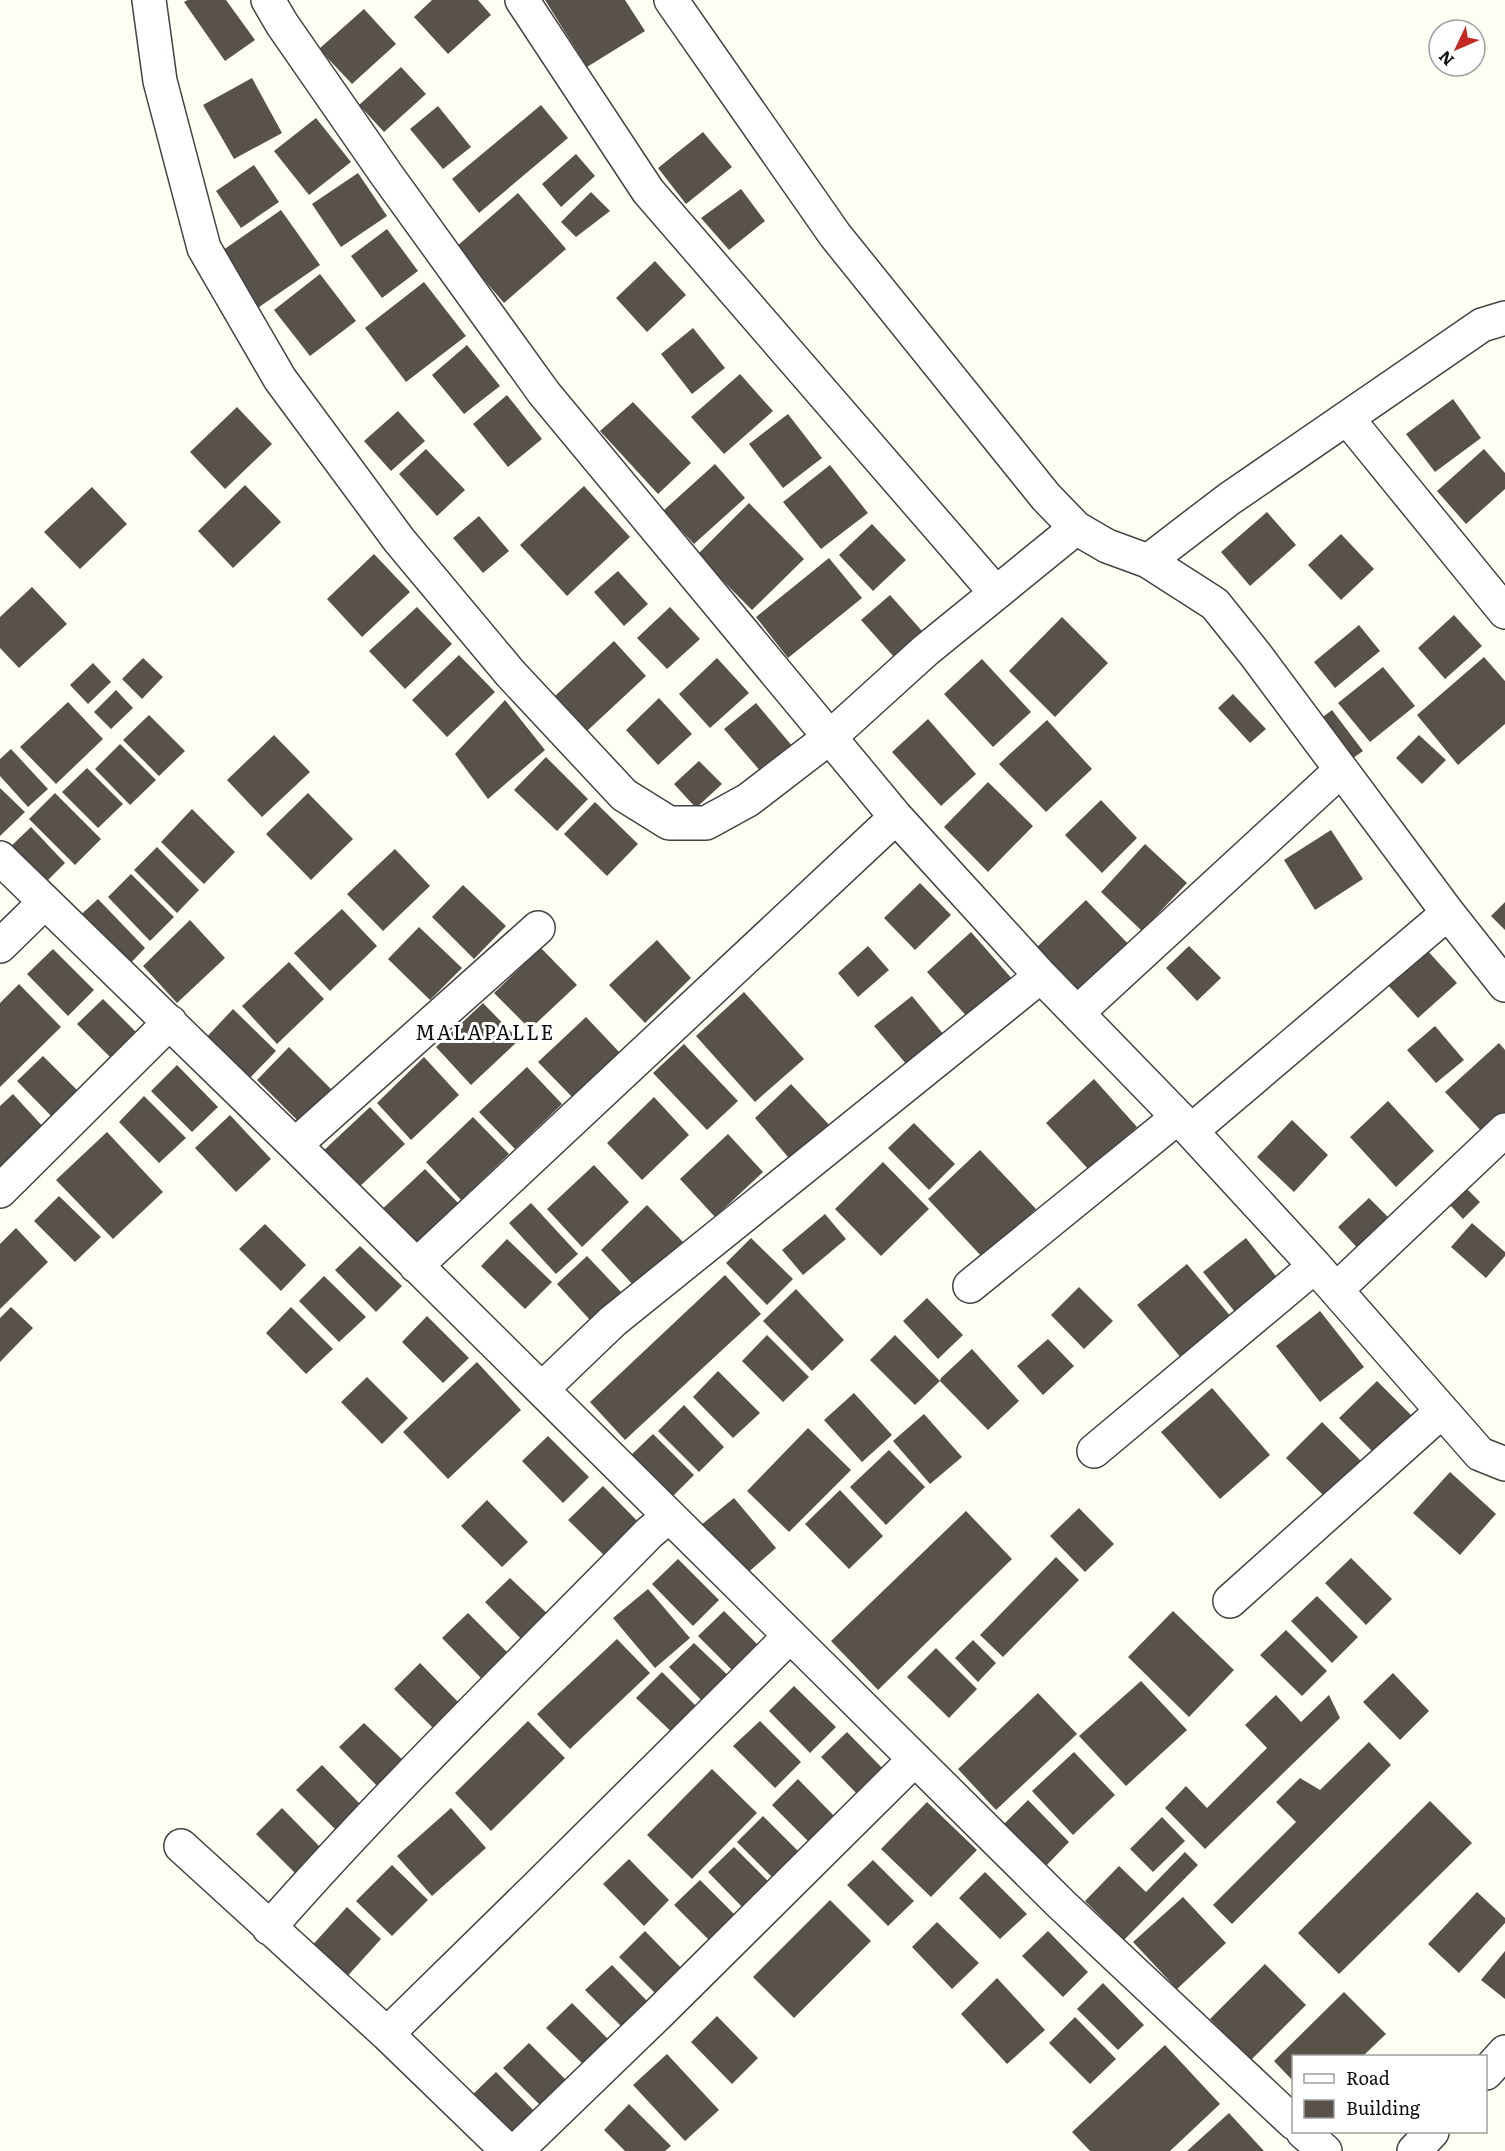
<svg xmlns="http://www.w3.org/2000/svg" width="1505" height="2151" font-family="Literata,serif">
<rect width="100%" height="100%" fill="#fffef2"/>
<!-- building -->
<path fill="#59524b" d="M188,0h38l29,40 -30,21 -41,-59z
M432,0h46l13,15 -43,39 -34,-37z
M545,0h80l20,31 -58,36z
M364,9l32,35 -44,40 -33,-35z
M401,67l25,27 -42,38 -25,-27z
M252,78l30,55 -48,26 -31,-54z
M541,105l27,33 -89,75 -27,-34z
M438,106l33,41 -28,22 -33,-40z
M316,118l35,44 -42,33 -35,-44z
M703,132l29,35 -46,37 -28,-36z
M576,154l19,22 -34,31 -19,-23z
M254,165l25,37 -38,26 -25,-37z
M358,173l29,43 -46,31 -29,-43z
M741,189l24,32 -36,29 -28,-32z
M591,192l19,19 -34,26 -15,-15z
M518,193l48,56 -62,54 -48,-56z
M281,210l39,55 -68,47 -39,-55z
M387,229l31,42 -36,27 -31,-42z
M655,261l31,34 -39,37 -31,-34z
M320,274l36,47 -46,35 -36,-46z
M424,282l42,54 -60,46 -41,-54z
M693,328l32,40 -33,26 -31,-40z
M467,345l33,41 -36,28 -32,-39z
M740,374l33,37 -49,43 -33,-37z
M507,395l35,44 -34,28 -35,-43z
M1453,399l28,39 -46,34 -29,-38z
M633,402l58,61 -33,31 -58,-63z
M237,407l35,37 -47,45 -35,-37z
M398,411l27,30 -34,30 -27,-30z
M788,414l34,44 -39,30 -34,-44z
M426,449l39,41 -28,26 -38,-42z
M1484,449l21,24v16l-39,35 -29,-33z
M715,464l30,34 -51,46 -31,-33z
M830,465l38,48 -47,36 -38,-47z
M245,485l36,37 -48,46 -35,-37z
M584,486l46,51 -63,59 -47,-51z
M92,487l35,37 -47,45 -36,-37z
M749,503l55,56 -52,51 -55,-55z
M1267,512l29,33 -46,41 -29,-34z
M479,516l30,35 -26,22 -30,-35z
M872,524l34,36 -33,31 -34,-36z
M1341,534l33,35 -33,31 -33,-35z
M374,554l36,38 -48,45 -35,-38z
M829,558l33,40 -74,60 -32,-41z
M618,571l30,33 -24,22 -30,-34z
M32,587l35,37 -48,44 -19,-20v-31z
M890,595l32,36 -28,26 -33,-37z
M417,607l35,37 -47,45 -36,-38z
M670,607l30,32 -33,30 -30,-31z
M1454,615l28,31 -37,33 -27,-31z
M1062,617l46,46 -53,54 -46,-46z
M1359,625l21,26 -45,37 -21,-26z
M614,641l32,35 -59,55 -32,-35z
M459,655l36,37 -48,45 -35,-37z
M1484,657l21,24v43l-47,41 -41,-50z
M143,658l20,19 -21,22 -20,-20z
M717,658l32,35 -39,35 -31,-34z
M982,659l49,53 -38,35 -49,-53z
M93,663l18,19 -23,22 -18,-19z
M1383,667l32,39 -45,36 -32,-39z
M116,690l17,18 -22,21 -17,-17z
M1233,694l33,35 -16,14 -32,-35z
M659,698l33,36 -34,31 -32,-35z
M505,700l40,50 -57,49 -33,-45z
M68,702l35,37 -47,45 -36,-37z
M756,703l37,44 -31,26 -38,-44z
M1332,710l31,41 -17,12 -31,-40z
M149,715l36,36 -26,25 -36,-36z
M928,719l48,55 -35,32 -49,-54z
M1047,720l45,49 -46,43 -47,-48z
M274,735l36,37 -48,45 -35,-37z
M1419,735l27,25 -24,24 -26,-26z
M120,744l36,36 -26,25 -35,-36z
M11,749l37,40 -20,18 -28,-31v-17z
M546,757l42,42 -31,32 -43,-41z
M699,761l23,23 -26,24 -22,-24z
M87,768l36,36 -25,24 -36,-36z
M988,782l45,44 -45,46 -44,-45z
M0,788l25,24 -25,24z
M55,793l46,46 -26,26 -46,-46z
M308,793l45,46 -42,41 -45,-46z
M1101,800l36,38 -35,35 -37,-38z
M595,802l43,42 -31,32 -43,-42z
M192,809l43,43 -31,32 -43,-42z
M31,827l34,36 -23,23 -35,-36z
M1331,830l32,49 -48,31 -31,-50z
M1145,844l42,39 -45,48 -41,-39z
M157,847l42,43 -22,23 -43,-43z
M395,849l35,37 -47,45 -36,-37z
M131,874l43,43 -24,24 -42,-44z
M920,883l31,32 -36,35 -31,-32z
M463,885l43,41 -32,33 -42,-42z
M98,899l47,49 -21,22 -49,-50z
M1086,900l48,50 -49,47 -48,-50z
M1505,902v28l-14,-14z
M342,909l35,37 -47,45 -36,-38z
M190,920l35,38 -48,45 -34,-37z
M419,927l43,41 -32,32 -42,-41z
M971,932l43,49 -44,39 -43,-48z
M657,940l34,38 -46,45 -36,-38z
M868,946l21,24 -31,27 -20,-24z
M1189,946l32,32 -24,23 -31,-33z
M541,948l36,37 -47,44 -36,-36z
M1425,948l32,35 -39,35 -32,-35z
M53,949l41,41 -26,26 -41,-42z
M289,962l35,37 -47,45 -35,-38z
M19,984l42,43 -61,60v-84z
M744,992l60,67 -49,43 -59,-66z
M912,996l32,39 -37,30 -33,-39z
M103,999l41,41 -25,26 -42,-42z
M483,1003l36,37 -48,45 -35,-38z
M233,1009l43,42 -31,32 -43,-41z
M586,1017l35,37 -47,45 -36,-37z
M1435,1026l29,34 -28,23 -29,-33z
M1499,1043l6,7v66l-20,19 -40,-43z
M684,1044l54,57 -31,29 -54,-57z
M289,1047l42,42 -32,33 -42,-42z
M43,1056l41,41 -26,26 -41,-42z
M424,1057l35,38 -48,45 -34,-37z
M177,1065l41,42 -26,25 -41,-41z
M527,1067l35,37 -47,45 -36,-37z
M1094,1079l43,48 -48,43 -43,-47z
M791,1084l42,45 -40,34 -38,-45z
M13,1094l32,35 -45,42v-65z
M144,1096l42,42 -27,25 -40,-41z
M654,1097l35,38 -47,45 -35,-37z
M1388,1101l46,50 -38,36 -46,-50z
M370,1107l35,37 -48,45 -35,-37z
M230,1115l41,44 -35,33 -41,-44z
M473,1117l36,37 -48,46 -35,-38z
M1292,1120l36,35 -34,37 -37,-35z
M914,1123l41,41 -26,26 -41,-42z
M107,1132l56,60 -50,47 -57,-59z
M728,1134l35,38 -48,45 -35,-38z
M980,1150l56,59 -53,49 -55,-59z
M883,1162l46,47 -48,47 -46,-47z
M594,1165l35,37 -47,45 -35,-38z
M425,1169l36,37 -48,45 -36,-37z
M1467,1189l13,13 -17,17 -13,-14z
M59,1196l42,41 -26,25 -41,-41z
M1369,1198l27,27 -32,30 -26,-28z
M531,1203l47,51 -22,20 -47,-51z
M647,1205l36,37 -48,45 -34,-37z
M825,1214l21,25 -43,36 -21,-25z
M1472,1223l33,29v4l-19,22 -35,-31z
M265,1224l41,41 -25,26 -42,-42z
M16,1228l32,34 -48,47v-65z
M751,1238l42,41 -26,26 -41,-42z
M1246,1238l36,46 -43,33 -36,-45z
M507,1239l45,43 -27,27 -44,-43z
M360,1246l42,40 -26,26 -41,-42z
M587,1256l34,36 -31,28 -33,-36z
M1187,1264l50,60 -50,41 -50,-60z
M725,1275l36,39 -136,126 -35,-38z
M324,1276l42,41 -27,25 -40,-41z
M1079,1287l34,34 -29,28 -33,-34z
M796,1289l48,51 -32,31 -49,-50z
M927,1298l36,37 -25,24 -35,-38z
M11,1307l22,21 -33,34v-44z
M291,1307l42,42 -27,25 -40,-41z
M1320,1311l44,56 -44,35 -44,-56z
M427,1316l42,42 -26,25 -41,-41z
M767,1335l42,42 -26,25 -41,-41z
M895,1335l45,46 -25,24 -45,-45z
M1048,1339l26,27 -31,29 -26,-29z
M972,1349l47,52 -31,29 -48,-49 1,-3z
M477,1362l44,48 -73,69 -45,-47z
M718,1371l42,42 -27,25 -40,-41z
M367,1377l41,41 -26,26 -41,-42z
M1377,1381l39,39 -38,37 -39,-39z
M1212,1388l58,67 -50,44 -59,-67z
M854,1393l38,42 -30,27 -38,-42z
M684,1405l40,42 -25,25 -41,-41z
M924,1414l38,43 -32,27 -37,-43z
M1322,1422l39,39 -36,36 -39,-39z
M808,1428l43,42 -62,62 -42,-41z
M653,1434l41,41 -26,26 -41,-42z
M548,1436l41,41 -26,26 -41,-42z
M889,1450l36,37 -39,38 -36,-38z
M1450,1472l46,42 -36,41 -47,-42z
M603,1486l46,47 -34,33 -47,-46z
M840,1490l43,46 -34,33 -44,-45z
M734,1498l42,50 -38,33 -43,-51z
M487,1500l41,42 -26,25 -41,-41z
M1079,1508l35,36 -29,28 -35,-36z
M966,1511l46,48 -134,131 -47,-49z
M1056,1557l23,23 -76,77 -23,-22z
M1351,1558l41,41 -26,26 -41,-42z
M678,1559l41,41 -26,26 -41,-42z
M510,1578l42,40 -26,26 -41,-42z
M648,1589l42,49 -35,30 -42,-50z
M1317,1596l41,41 -26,26 -41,-42z
M724,1611l41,41 -26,25 -41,-41z
M1173,1611l61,59 -45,47 -61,-60z
M468,1613l41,41 -26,26 -41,-42z
M1286,1630l41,41 -25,25 -42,-41z
M617,1639l33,34 -80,76 -33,-35z
M973,1640l23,23 -18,19 -23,-24z
M694,1643l42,40 -26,26 -41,-42z
M936,1648l41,41 -28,29 -42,-41z
M420,1663l41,42 -26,25 -41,-41z
M662,1672l41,41 -25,25 -42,-40z
M1393,1673l36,38 -29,29 -37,-38z
M1141,1681l46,49 -61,56 -47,-50z
M794,1686l42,41 -26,26 -41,-42z
M1038,1693l39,41 -81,76 -38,-41z
M1276,1695l25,27 28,-27 11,23 -135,131 -40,-41 21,-22 21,22 60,-60 -22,-23z
M528,1721l37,37 -74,73 -36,-38z
M760,1721l41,41 -26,26 -42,-42z
M364,1723l42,40 -26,26 -41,-42z
M847,1732l40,41 -25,26 -41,-42z
M1369,1742l22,23 -159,159 -19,-19 83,-83 -20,-20 24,-24 20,12z
M1074,1752l41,43 -42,40 -41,-44z
M322,1765l40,41 -25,25 -41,-41z
M712,1769l45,44 -65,66 -45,-44z
M798,1779l40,41 -25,26 -41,-41z
M1028,1800l41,42 -25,26 -42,-42z
M1430,1801l42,42 -133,131 -41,-41z
M927,1802l50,48 -46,47 -50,-48z
M282,1808l41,42 -26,25 -41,-41z
M451,1808l35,40 -54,48 -35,-40z
M763,1816l41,41 -26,26 -41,-41z
M1162,1817l23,24 -32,31 -23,-23z
M734,1847l41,41 -26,26 -41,-42z
M1185,1852l13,13 -74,75 -39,-39 34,-35 27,26z
M629,1859l40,41 -25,26 -41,-42z
M873,1860l41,41 -26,25 -41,-41z
M392,1865l36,35 -36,36 -36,-35z
M985,1872l42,42 -27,25 -41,-41z
M700,1880l41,41 -25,26 -42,-42z
M1477,1892l28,26v5l-46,50 -31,-29z
M1183,1897l43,46 -49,46 -44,-47z
M830,1900l41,41 -77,77 -41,-41z
M347,1907l34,32 -38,42 -35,-31z
M937,1922l42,41 -27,26 -40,-42z
M645,1931l41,42 -26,25 -41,-41z
M1048,1931l40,41 -25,25 -41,-41z
M1505,1951v48l-24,-19z
M1265,1964l41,41 -56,56 -40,-42z
M612,1965l40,41 -25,26 -42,-42z
M997,1978l48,52 -38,34 -46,-50z
M1103,1983l41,42 -26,25 -41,-41z
M1344,1992l42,42 -23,22h-69v26l-20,-21z
M572,2003l41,41 -25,25 -42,-41z
M717,2016l41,42 -26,26 -41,-42z
M1075,2017l41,42 -26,25 -41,-41z
M529,2043l41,41 -25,26 -42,-42z
M1165,2045l55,59 -50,47h-80l-18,-19z
M667,2054l52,56 -34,31 -52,-56z
M496,2072l40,41 -25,26 -41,-42z
M629,2104l42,42 -6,5h-40l-21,-21z
M1229,2113l35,38h-77z"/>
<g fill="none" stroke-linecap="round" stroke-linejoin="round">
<!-- minor casing -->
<g stroke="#434343" stroke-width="36">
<path id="minor" d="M149,0l11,81 44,167 76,131 119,161 111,133 114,122 45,28h37l42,-23 82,-63 96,-87 150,-122
M268,0l14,24 104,150 158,219 352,424 145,159 137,141 137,149 165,188 25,10
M522,0l126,191 348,402
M671,0l164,235 211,262 30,31 31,18 41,15 67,43 40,50 193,259 57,72
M1347,418l158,194
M1148,561l81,-62 253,-174 23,-7
M0,858l295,287 766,759 233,219
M0,946l45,-44
M1077,1013l264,-243
M1191,1131l257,-218
M295,1145l243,-217
M0,1191l170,-169
M416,1266l480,-449
M970,1286l208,-169
M1336,1290l169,-160
M542,1389l71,-68 428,-345
M1094,1451l221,-185
M1230,1601l212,-190
M181,1846l206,188 121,117
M269,1928c120,-137 252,-264 380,-395l20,-17
M387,2034l148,-145 255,-253
M1486,2073l19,-21
M1303,2132l22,19
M516,2151l145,-140 254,-252
M1414,2151l18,-19"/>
</g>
<!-- minor -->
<use href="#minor" stroke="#fff" stroke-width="33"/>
</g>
<g text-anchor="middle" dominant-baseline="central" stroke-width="6" stroke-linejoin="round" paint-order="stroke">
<!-- quarter labels -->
<g font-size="20" letter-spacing="1.5" fill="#101010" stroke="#fff">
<text x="485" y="1031">MALAPALLE</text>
</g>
</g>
<!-- legend -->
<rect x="1292" y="2055" width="195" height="78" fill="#ffffff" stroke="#9f9f9f" stroke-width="1.5"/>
<rect x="1304" y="2074" width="30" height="9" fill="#ffffff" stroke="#9f9f9f" stroke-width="1.5"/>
<text x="1346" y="2085" font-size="18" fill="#101010">Road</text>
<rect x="1304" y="2100" width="30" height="18" fill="#59524b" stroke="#9f9f9f" stroke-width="1.5"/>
<text x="1346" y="2115" font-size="18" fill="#101010">Building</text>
<!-- north arrow -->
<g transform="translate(1457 48) rotate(226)"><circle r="28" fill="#ffffff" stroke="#9f9f9f" stroke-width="1.5"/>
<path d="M0-4.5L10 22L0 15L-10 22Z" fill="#c32a24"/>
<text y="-9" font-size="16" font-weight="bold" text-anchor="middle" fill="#101010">N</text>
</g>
</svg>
